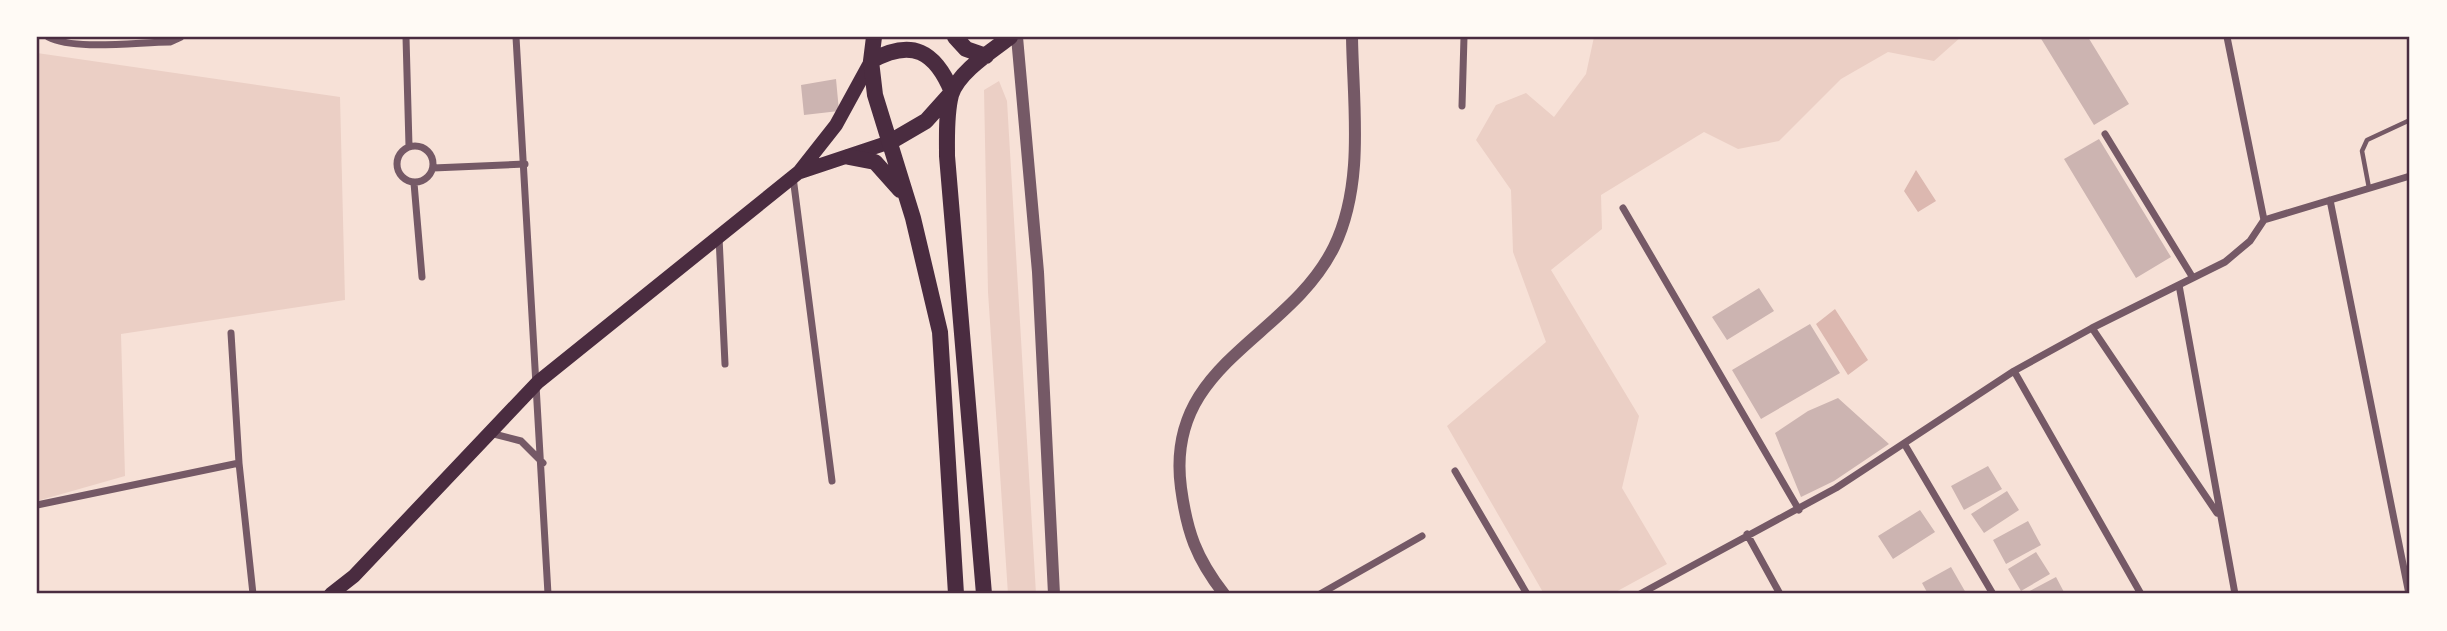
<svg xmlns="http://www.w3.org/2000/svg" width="2447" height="631" font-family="'Archivo Narrow',sans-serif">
<rect width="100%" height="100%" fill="#f7e1d7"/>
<!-- green -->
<path fill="#ebcfc5" d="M1594,37h367l-27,24 -46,-9 -47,27 -62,62 -41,8 -34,-17 -103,63 1,34 -51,41 88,146 -17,72 45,76 -55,30h-68l-97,-168 99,-84 -33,-90 -2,-62 -35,-50 20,-35 30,-12 28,24 32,-43z
M37,53l303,44 5,203 -224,34 4,142 -88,25z
M999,81l8,20 29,493h-28l-20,-302 -4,-202z"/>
<!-- water -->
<path fill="#dcb8b0" d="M1916,170l20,31 -18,11 -14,-21z
M1835,309l33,51 -20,15 -32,-51z"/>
<!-- building -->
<path fill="#ccb4b1" d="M2040,37h48l41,67 -35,21z
M836,79l3,32 -35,4 -3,-30z
M2099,139l72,118 -35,21 -72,-119z
M1759,288l15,23 -47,29 -15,-23z
M1810,324l30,49 -79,46 -29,-49z
M1838,398l51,46 -55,37 -33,16 -26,-64 33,-22z
M1988,466l14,23 -38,21 -13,-24z
M2007,491l12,19 -35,23 -13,-19z
M1920,510l15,22 -42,27 -15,-23z
M2028,521l13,24 -35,19 -13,-24z
M2036,552l14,22 -29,17 -13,-22z
M1951,567l15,26 -38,1 -6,-11z
M2056,577l9,17h-41z"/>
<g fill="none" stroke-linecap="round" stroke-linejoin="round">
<!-- service -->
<path stroke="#755966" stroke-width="4.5" d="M2369,188l-7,-37 5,-11 43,-20"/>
<!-- minor -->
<path stroke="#755966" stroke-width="7" d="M48,37c27,14 90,5 122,5l11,-5
M406,37l3,109
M516,37l32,557
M2227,37l37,183
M1462,106l2,-69
M2105,134l88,144
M397 164a18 18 0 1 1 36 0a18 18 0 1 1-36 0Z
M433,168l92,-4
M793,177l39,304
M414,183l8,94
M2330,200l79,394
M1623,208l176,302
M719,237l6,127
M2179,285l56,309
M2092,328l125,185
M231,333l8,130 14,131
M2014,371l127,223
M490,433l31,8 22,22
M1905,445l88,149
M1455,471l72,123
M37,505l202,-42
M1747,534l33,60
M1320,594l102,-58
M1640,594l196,-106 178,-117 78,-43 133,-66 25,-21 14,-21 146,-44"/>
<!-- tertiary -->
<path stroke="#755966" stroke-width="12" d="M1017,37l21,235 16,322
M1224,594c-28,-36 -37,-62 -43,-106 -17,-125 107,-148 153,-241 31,-64 19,-142 18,-210"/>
<!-- secondary -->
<path stroke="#4a2c40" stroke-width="14" d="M800,172l90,-30
M331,594l23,-18 184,-194 261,-210 37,-47 35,-64"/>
<!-- trunk -->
<path stroke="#4a2c40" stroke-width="16" d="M874,37l-3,24 4,34 38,123 27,114 16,262
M955,37l11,12 20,7
M871,61c41,-23 64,-10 81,31l-26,29 -36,21
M849,157l26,5 25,28
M984,594l-37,-438c0,-20 -1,-42 4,-61 7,-23 41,-44 59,-58"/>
</g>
<!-- border -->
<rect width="2447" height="631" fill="none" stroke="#fffaf5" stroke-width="77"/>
<rect x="38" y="38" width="2370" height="554" fill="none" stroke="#4a2c40" stroke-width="2.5"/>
</svg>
